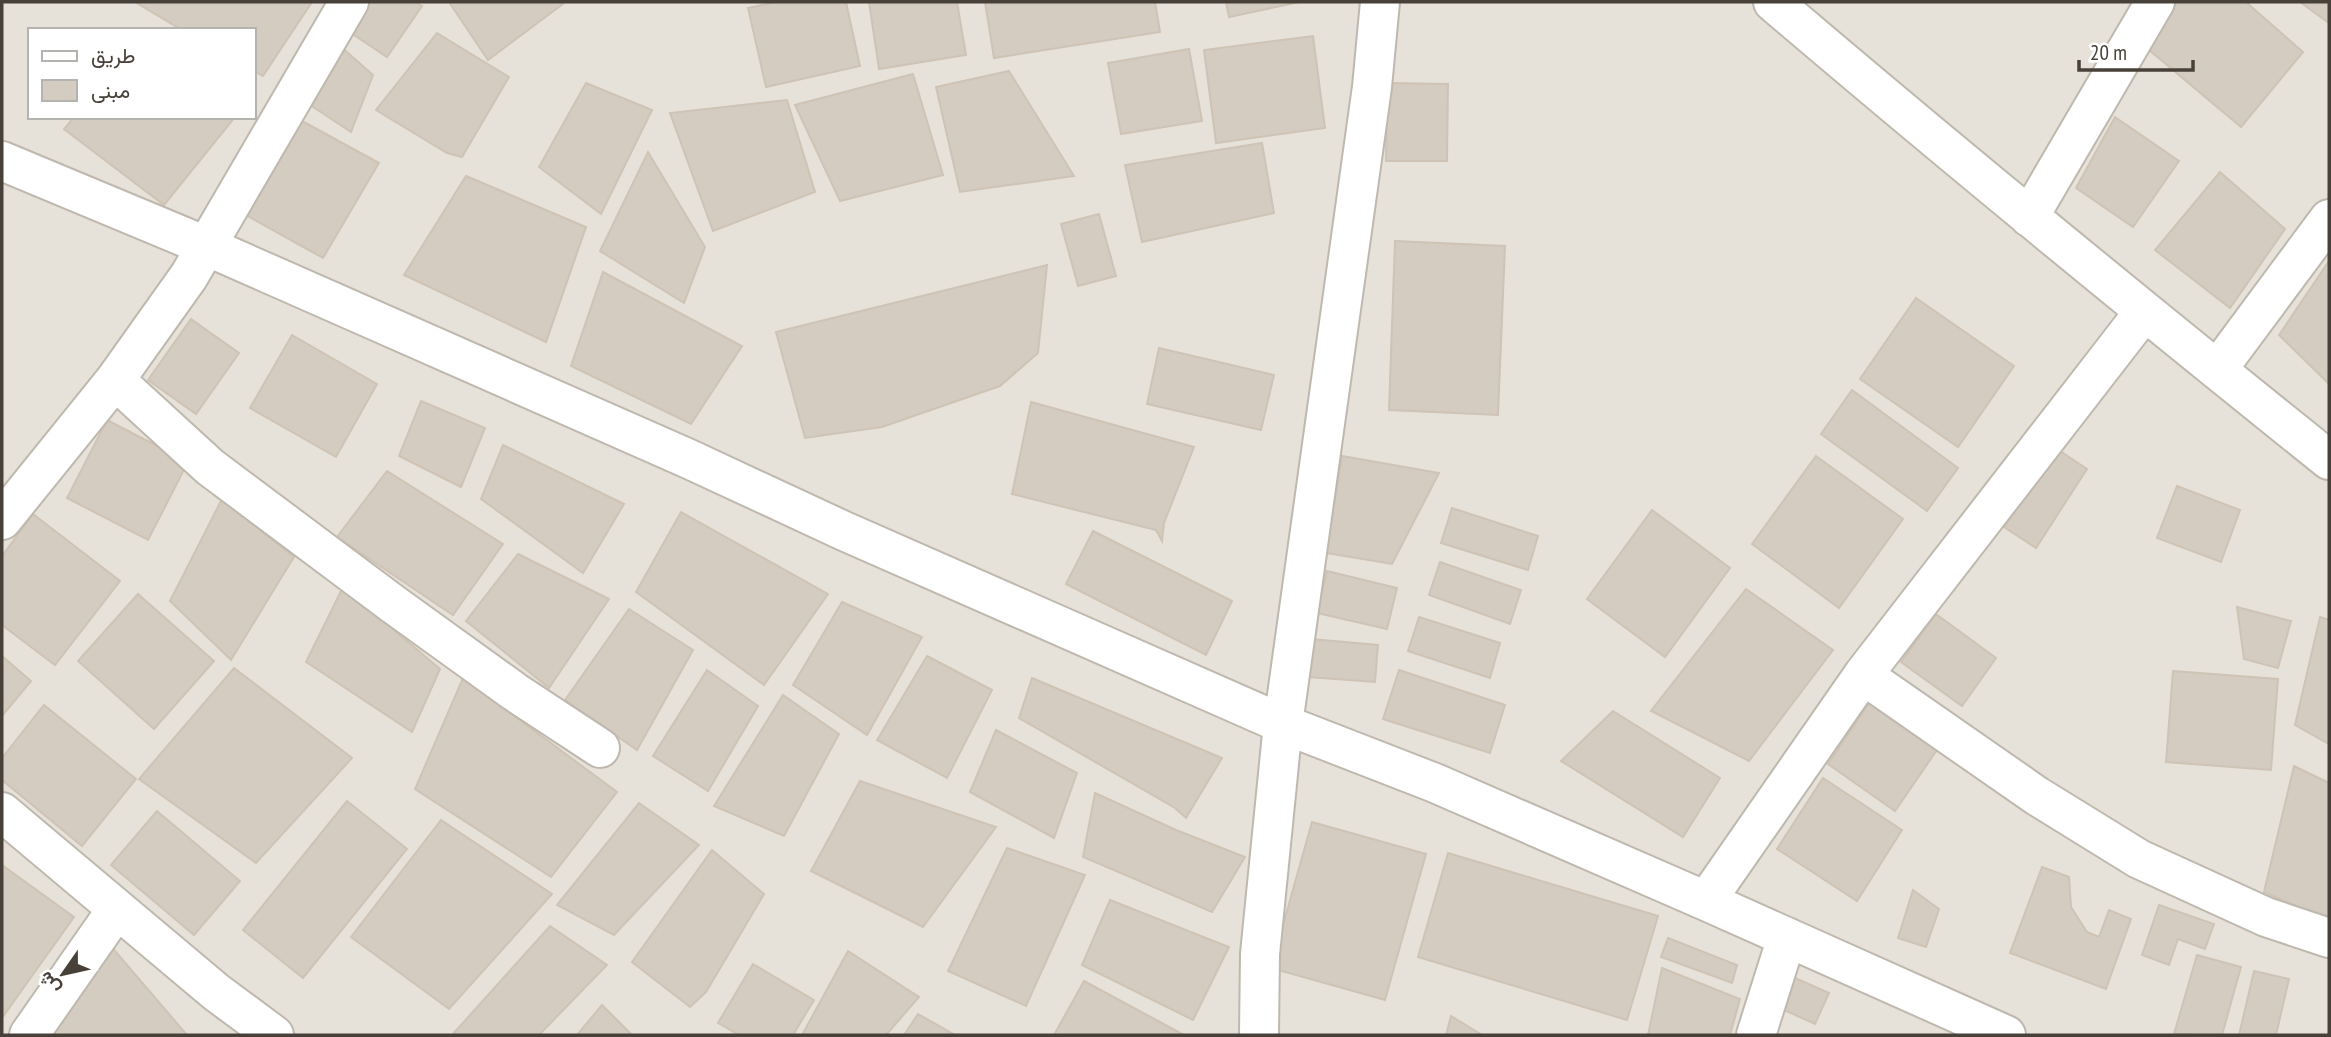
<svg xmlns="http://www.w3.org/2000/svg" width="2331" height="1037" font-family="'PT Sans Narrow',Vazirmatn,sans-serif">
<rect width="100%" height="100%" fill="#f3f0ea"/>
<!-- residential -->
<path fill="#e7e2d9" fill-rule="evenodd" d="M2,2h2327v1033h-2327zM30,30h224v87h-224z"/>
<!-- building -->
<path fill="#d4ccc1" stroke="#cec3b5" stroke-width="2" d="M135,2h177l-49,74 -9,-5v-41h-72z
M362,2h53l7,4 -35,51 -39,-26z
M449,2h112l2,2 -75,56z
M776,2h70l14,64 -94,21 -18,-79z
M869,2h88l9,53 -87,14z
M985,2h170l5,30 -166,26z
M1226,2h74l-71,15z
M2169,2h77l57,50 -62,75 -99,-83z
M2300,2h29v21z
M437,33l72,44 -47,80 -15,-4 -71,-43z
M1313,36l12,92 -109,15 -12,-93z
M339,45l34,30 -22,57 -47,-31z
M1189,49l13,72 -81,13 -13,-71z
M1009,71l65,105 -114,16 -24,-105z
M913,74l30,101 -103,26 -45,-96z
M586,83l66,27 -51,104 -62,-47z
M1387,83l61,1 -1,77h-61z
M787,100l28,92 -102,39 -43,-118z
M291,115l88,48 -56,95 -79,-44z
M74,117h161l-71,88 -100,-76z
M2115,117l64,44 -46,66 -57,-39z
M1262,143l12,70 -132,29 -17,-77z
M648,152l57,95 -21,56 -84,-52z
M2220,172l65,57 -55,79 -75,-58z
M466,176l120,51 -40,115 -142,-67z
M1099,214l17,62 -38,10 -17,-62z
M1395,241l110,5 -7,169 -109,-5z
M2329,261v123l-50,-49z
M1047,265l-9,88 -38,33 -118,41 -77,11 -29,-106z
M603,272l139,74 -51,78 -120,-58z
M1916,298l98,68 -56,81 -98,-68z
M191,319l48,34 -43,61 -48,-34z
M292,335l85,49 -41,73 -86,-49z
M1159,348l115,27 -13,55 -114,-26z
M1852,390l106,78 -31,43 -106,-77z
M421,401l64,27 -24,59 -62,-31z
M1031,402l163,45 -30,76 -2,18 -6,-11 -144,-36z
M107,420l81,42 -40,78 -81,-42z
M503,445l121,59 -41,69 -102,-74z
M2054,447l33,22 -51,79 -32,-21z
M1342,456l97,17 -47,91 -66,-11z
M1816,456l87,63 -64,89 -87,-64z
M387,471l116,73 -50,71 -116,-78z
M2177,486l63,24 -19,52 -64,-24z
M222,499l72,58 -63,103 -61,-59z
M1452,508l86,28 -10,34 -87,-27z
M1652,510l78,58 -65,89 -78,-58z
M681,512l147,82 -64,91 -128,-93z
M33,514l87,67 -65,84 -53,-40v-69z
M1093,531l139,70 -26,54 -140,-71z
M518,554l91,45 -60,89 -83,-67z
M1440,562l81,28 -11,34 -81,-29z
M1327,571l70,17 -10,41 -70,-16z
M343,587l97,82 -28,63 -106,-70z
M1746,589l87,61 -84,111 -98,-50z
M138,594l76,67 -60,68 -76,-68z
M842,602l80,35 -55,98 -74,-50z
M2237,607l54,14 -13,47 -34,-9z
M629,609l64,41 -56,100 -72,-50z
M1936,614l60,44 -34,48 -61,-44z
M1419,617l81,26 -10,35 -82,-27z
M2320,617l9,3v124l-34,-19z
M1311,639l67,6 -3,37 -67,-5z
M2,656l29,25 -29,35z
M927,656l65,34 -45,88 -70,-38z
M234,668l118,90 -96,105 -117,-84z
M707,670l51,36 -50,85 -55,-35z
M1399,670l106,35 -15,48 -107,-34z
M2173,671l105,8 -7,91 -105,-8z
M463,678l154,114 -66,85 -136,-88z
M1032,678l190,80 -36,60 -11,-10 -156,-90z
M783,695l56,39 -55,102 -70,-30z
M1871,700l68,47 -44,64 -67,-47z
M44,705l92,74 -54,67 -80,-66v-22z
M1613,711l107,67 -37,59 -122,-76z
M996,730l81,43 -23,65 -84,-46z
M2294,766l35,17v138l-65,-29z
M1823,778l79,52 -45,71 -80,-52z
M860,781l136,46 -73,100 -112,-56z
M1095,793l81,37 69,27 -33,55 -129,-55z
M347,801l60,48 -104,129 -60,-48z
M639,803l60,42 -85,90 -57,-30z
M157,811l83,70 -46,54 -83,-70z
M441,820l111,74 -103,115 -98,-72z
M1312,822l114,32 -41,146 -114,-32z
M1007,848l78,27 -59,131 -78,-35z
M712,850l52,44 -58,98 -16,15 -58,-45z
M1448,853l210,63 -31,104 -209,-63z
M2,865l72,52 -72,101z
M2042,867l27,10 2,30 16,25 12,5 10,-27 22,9 -25,70 -96,-36z
M1913,890l26,19 -13,38 -28,-9z
M1110,900l119,47 -36,73 -111,-55z
M2159,905l55,19 -9,25 -27,-10 -9,26 -27,-10z
M550,926l57,39 -68,70h-87z
M1668,938l69,27 -5,18 -71,-26z
M109,944l78,91h-141z
M848,951l71,46 -33,38h-84z
M2197,955l44,12 -19,68 -48,-1z
M753,964l61,36 -21,35h-54l-21,-12z
M1662,968l78,31 -10,36h-82z
M2254,971l35,8 -13,56h-37z
M1786,974l43,19 -14,31 -42,-19z
M1084,981l100,54h-130z
M602,1005l30,30h-55z
M918,1014l37,21h-51z
M1451,1016l31,19h-36z"/>
<g fill="none" stroke-linecap="round" stroke-linejoin="round">
<!-- minor casing -->
<g stroke="#beb8ae" stroke-width="42">
<path id="minor" d="M1773,2c183,156 369,308 556,458
M2,161l204,85 483,213 155,72 439,193 152,59 271,118 300,134
M2029,217l126,-215
M2217,370l112,-151
M115,380l95,87 183,137 122,88 85,56
M2,520l113,-140 74,-104 160,-274
M1863,675l174,121 102,63 127,58 63,21
M2,812l214,180 58,43
M1706,901l157,-226 281,-363
M29,1035l88,-126
M1259,1035l1,-81 23,-230 89,-637 8,-85
M1756,1035l31,-98"/>
</g>
<!-- minor -->
<use href="#minor" stroke="#fff" stroke-width="38"/>
</g>
<!-- border -->
<rect width="2331" height="1037" fill="none" stroke="#474139" stroke-width="7"/>
<!-- legend -->
<rect x="28" y="28" width="228" height="91" fill="#ffffff" stroke="#b5b3b0" stroke-width="2"/>
<rect x="42" y="51" width="35" height="10" fill="#ffffff" stroke="#b5b3b0" stroke-width="2"/>
<text x="91" y="63" font-size="21" fill="#474139">طريق</text>
<rect x="42" y="80" width="35" height="21" fill="#d4ccc1" stroke="#b5b3b0" stroke-width="2"/>
<text x="91" y="98" font-size="21" fill="#474139">مبنى</text>
<!-- north arrow -->
<g transform="translate(63 974) rotate(236)" stroke="#ffffff" stroke-width="5" paint-order="stroke">
<path d="M0-5L12 26L0 18L-12 26Z" fill="#474139"/>
<text y="-10" font-size="19" font-weight="bold" text-anchor="middle" fill="#474139">ش</text>
</g>
<!-- scale -->
<path d="M2079 60v10h114v-10" fill="none" stroke="#474139" stroke-width="3.5"/>
<text x="2090" y="60" font-size="21" fill="#474139" stroke="#ffffff" stroke-width="5" paint-order="stroke">20 m</text>
</svg>
